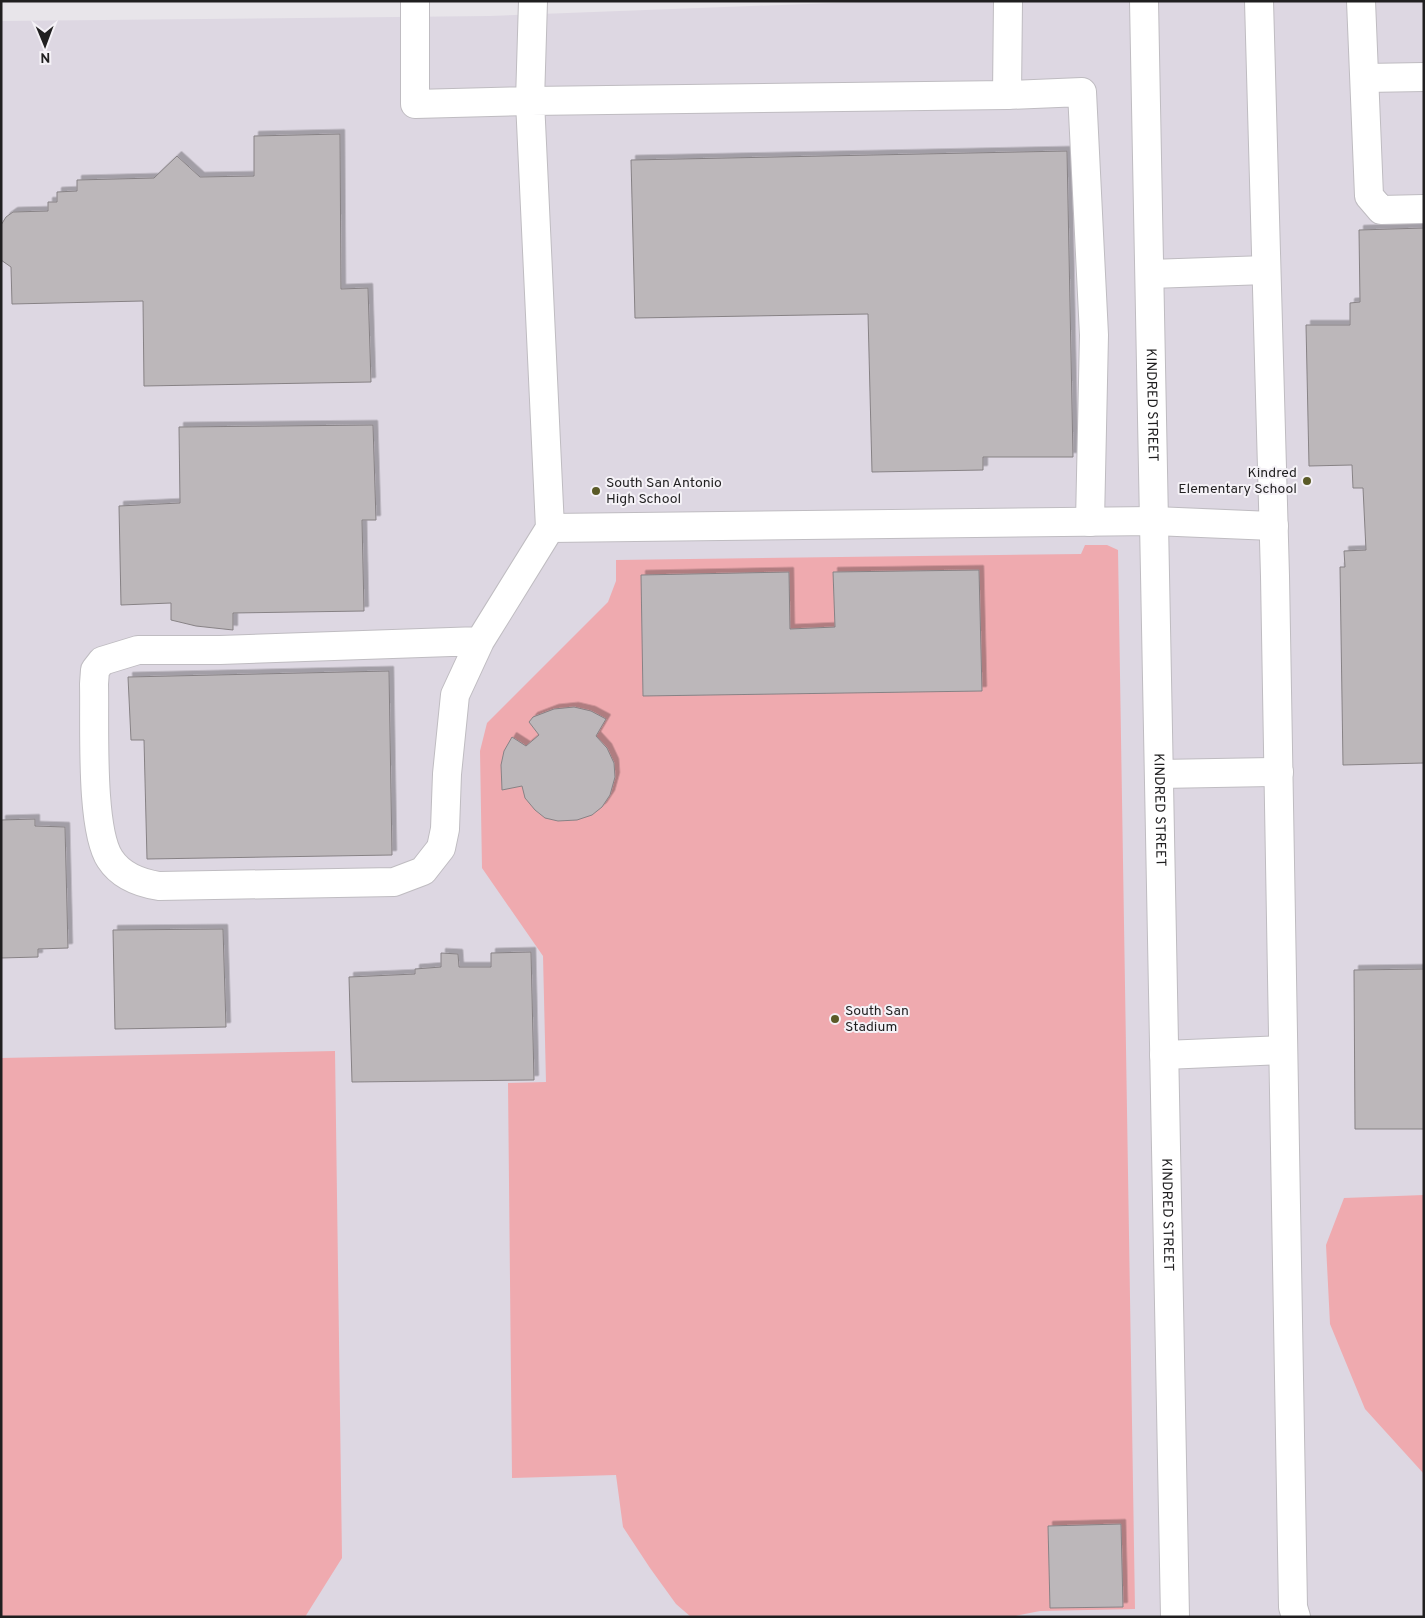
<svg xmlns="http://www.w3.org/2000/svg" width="1425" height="1618" font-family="Overpass,sans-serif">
<defs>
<filter id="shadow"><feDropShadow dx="4.5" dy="-4.5" stdDeviation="0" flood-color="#0004"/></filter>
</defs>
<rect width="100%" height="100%" fill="#e8e5ea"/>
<!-- built -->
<path fill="#ddd7e2" d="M885,1h539v1616h-1423v-1596l489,-5z"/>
<!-- green -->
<path fill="#efaaaf" d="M1085,545h22l11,5 17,1059 -95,2 -30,6h-319l-15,-13 -26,-36 -27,-41 -7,-52 -104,3 -4,-395 38,-1 -3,-126 -61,-88 -2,-117 7,-28 121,-121 8,-21v-21l465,-6z
M335,1051l7,507 -37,59h-304v-559z
M1424,1195v279l-59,-65 -35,-85 -4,-79 18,-47z"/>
<!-- building -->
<path fill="#bcb7ba" stroke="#878285" filter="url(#shadow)" d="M340,134l1,155 27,-1 3,94 -227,4 -1,-85 -131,3 -1,-37 -10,-7v-35l5,-8 7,-5 35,-1v-9h9v-10l20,-1v-11l77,-2 23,-22 23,21 54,-1v-40z
M1067,151l6,306h-90v13l-111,2 -4,-158 -233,4 -4,-158z
M1424,228v535l-81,2 -3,-198h5l-1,-16 22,-1 -3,-62h-10l-1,-23 -43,1 -3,-141h44v-22l10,-1 -1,-72z
M373,425l3,95h-14l2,91 -131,2v17l-37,-4 -25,-6v-17l-50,2 -2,-99 61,-3 -1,-76z
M979,570l3,121 -339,5 -2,-121 148,-3 1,57 45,-2 -2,-55z
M389,671l3,184 -245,4 -3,-119h-13l-3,-63z
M574,707l17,4 15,8 -10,17 11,12 7,15 1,14 -5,18 -8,12 -10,8 -15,5 -19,1 -13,-3 -10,-8 -10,-12 -3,-12 -20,4 -1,-25 3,-14 8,-14 14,9 13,-11 -10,-13 4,-5 21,-8z
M35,819v7l30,1 3,121 -30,1v8l-37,1v-138z
M223,929l3,98 -111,2 -2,-99z
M531,952l3,128 -182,2 -3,-105 66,-3v-5l26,-2v-14l17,1 1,13h32v-14z
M1424,969v160h-69l-1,-159z
M1121,1524l2,83 -73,1 -2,-82z"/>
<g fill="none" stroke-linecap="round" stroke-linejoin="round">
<!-- minor casing -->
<g stroke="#bfbcc1" stroke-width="30">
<g id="minor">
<path d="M415,1v103l115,-3 3,-100"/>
<path id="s1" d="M1144,1l31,1616"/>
<path d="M1259,1l16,575 18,1031 3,10"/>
<path d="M1361,1l8,195 12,14 43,-1"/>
<path d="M1365,78l59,-1"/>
<path d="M1007,95l75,-3 12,243 -4,187"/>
<path d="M1150,274l116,-4"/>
<path d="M550,528l604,-7 120,5"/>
<path d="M480,641l-260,9h-82l-36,11 -7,9 -1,14c1,40 -4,145 16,175 11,17 30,24 49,27l235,-4 29,-11 18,-23 4,-19 2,-55 8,-79 25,-54 70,-113 -20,-427 477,-6 1,-94"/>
<path d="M1159,774l120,-2"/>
<path d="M1164,1055l119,-5"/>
</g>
</g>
<!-- minor -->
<use href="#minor" stroke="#fff" stroke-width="28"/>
</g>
<!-- markers -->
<g fill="#5a5a27" stroke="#f5f2f7" stroke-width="2">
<circle cx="1307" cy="481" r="5"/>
<circle cx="596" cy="491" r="5"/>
<circle cx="835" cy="1019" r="5"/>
</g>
<g text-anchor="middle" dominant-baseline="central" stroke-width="4" stroke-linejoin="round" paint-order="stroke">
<!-- street labels -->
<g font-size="14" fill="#201f20" stroke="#f5f2f7">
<text stroke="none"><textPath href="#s1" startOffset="404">KINDRED STREET</textPath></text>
<text stroke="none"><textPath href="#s1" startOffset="809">KINDRED STREET</textPath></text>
<text stroke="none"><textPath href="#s1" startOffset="1214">KINDRED STREET</textPath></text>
</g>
<!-- poi labels -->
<g font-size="14" fill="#201f20" stroke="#f5f2f7" text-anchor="start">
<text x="1297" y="473" text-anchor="end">Kindred<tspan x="1297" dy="16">Elementary School</tspan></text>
<text x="606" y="483">South San Antonio<tspan x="606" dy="16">High School</tspan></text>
<text x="845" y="1011">South San<tspan x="845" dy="16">Stadium</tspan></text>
</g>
</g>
<!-- border -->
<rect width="1425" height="1618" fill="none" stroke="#201f20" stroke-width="5"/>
<!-- north arrow -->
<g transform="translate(45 45) rotate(179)" stroke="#f5f2f7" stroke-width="4" paint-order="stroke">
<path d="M0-4L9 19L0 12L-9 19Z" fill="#201f20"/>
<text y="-8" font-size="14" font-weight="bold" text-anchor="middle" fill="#201f20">N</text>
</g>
</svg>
